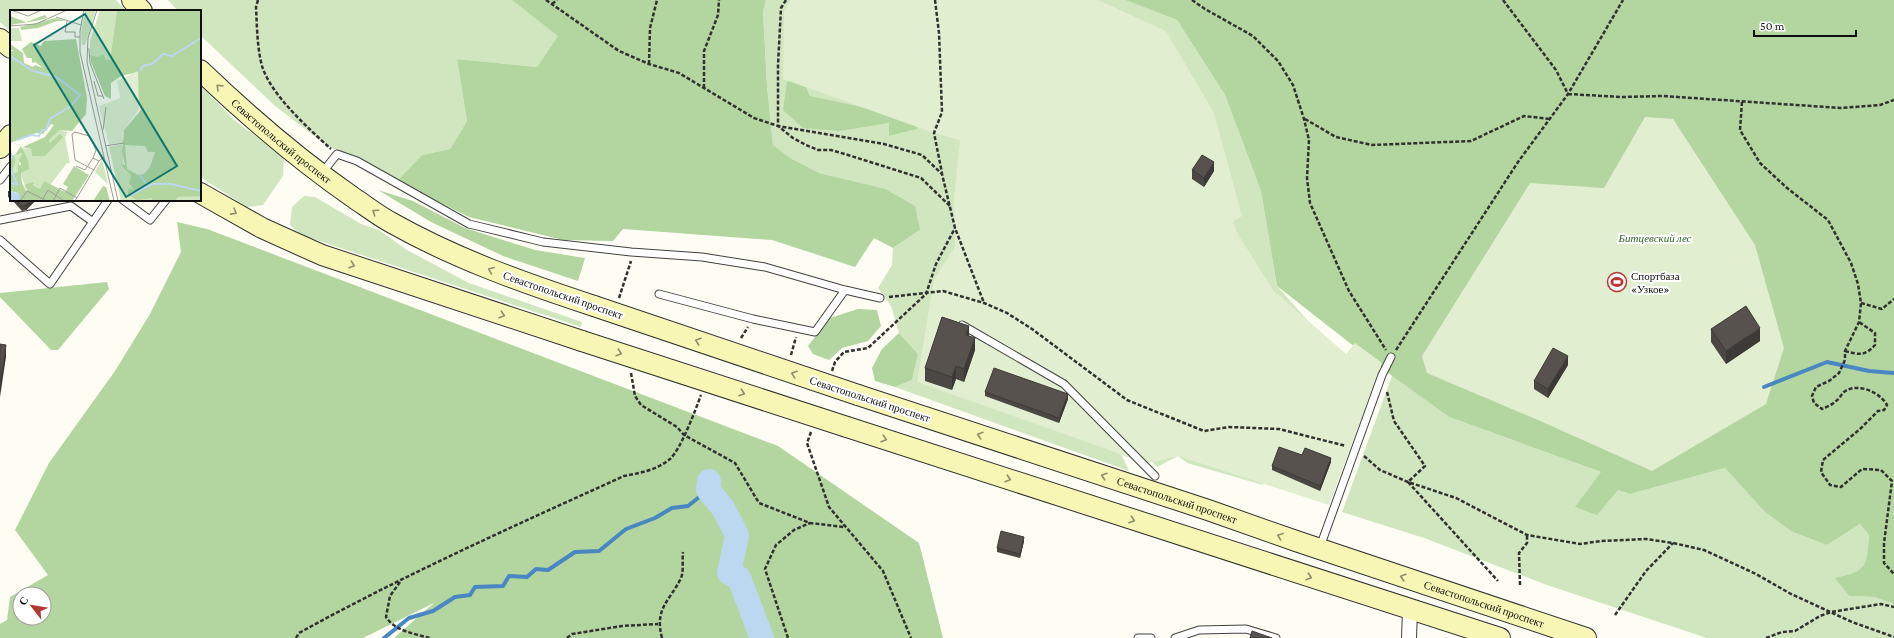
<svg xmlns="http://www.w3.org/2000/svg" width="1894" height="638" font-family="'Crimson Pro',serif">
<rect width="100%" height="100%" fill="#fefdf3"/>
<!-- green -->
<path fill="#d0e6bf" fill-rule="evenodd" d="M0,0h116l10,11h-115v21l-11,-10z
M168,0h344l47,35 -22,32 -80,-8 10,62 -17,28 -28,6 -25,26 -71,-36 -52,-40 -74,-70v-24h-22z
M766,0h359l52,20 48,75 36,96 16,95 64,72 -64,90 -14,37 -76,-22 -9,-7 -21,11 -12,-13 -25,-3 9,20 -234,-84 17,-7 6,-26 -19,-21 -8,-27 -13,-18 14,-23 1,-17 27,-18 -74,-50 -27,-7 -27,-14 -19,-14 -6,-59 -4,-74zM800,74l10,22 108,33 -29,7 1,-13 -13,1 -94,-14z
M200,85l33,34 51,38 -1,19 -20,29 -16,2 -47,-30z
M304,196l11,1 46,27 18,6 28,20 62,33 113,39 -1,5 -280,-92 -11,-10 2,-18z
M1392,376l57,41 152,55 17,18 12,4 95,-26 38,42 64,35 33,-21 9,11c-3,33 0,34 -33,43l13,18 25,1 20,7v34h-187l-160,-53 -123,-47 -82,-26z"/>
<!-- forest -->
<path fill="#b3d59f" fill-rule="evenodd" d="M512,0h254l-3,12 4,74 6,59 19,14 27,14 66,16 30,17 5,24 -27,18 -19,-10 -19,29 -83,-27 -149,-11 -10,12 -50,-1 -94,-23 -72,-36 25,-26 28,-6 17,-28 -10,-62 80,8 21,-31z
M1125,0h769v604l-20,-7 -25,-1 -14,-18c33,-8 31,-10 34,-43l-9,-11 -33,21 -36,-14 -28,-21 -38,-42 -95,26 -12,-4 -21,25 -22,-8 26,-35 -152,-55 -57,-41 -115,-90 -16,-95 -36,-96 -48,-75z
M800,73l10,23 98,21 10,12 -29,7v-13l-50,8 -36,-3 -20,-18 4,-28z
M378,190l35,11 52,27 70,22 50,8 -7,23 -75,-25 -72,-34z
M177,222l30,7 571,217 141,97 24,95h-549l40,-35 -71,35h-363v-14l7,-4 3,-23 38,-22 -33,-45 34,-67 66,-92 35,-57 31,-62zM20,594h24v24h-24z
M107,282l2,7 -51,61h-7l-51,-53v-4z
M858,309l19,1 4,16 -13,15 -26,7 -13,12 -16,-6 -5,-8 22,-28z
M899,333l19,21 -6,26 -17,7 -20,-6 -3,-13 10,-19z"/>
<!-- pitch -->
<path fill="#e1eed0" d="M791,0h307l68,31 48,82 28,103 -9,6 5,12 35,56 73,64 9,-11 27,20 -53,142 -151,-49 -34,8 -40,-16 -187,-66 17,-103 21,-32 -1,-48 6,-59 -26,-7 -151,-54 1,-69z
M1645,117l28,2 82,126 29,103 -18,56 -114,67 -114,-51 -111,-47 -5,-17 108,-173 74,5z"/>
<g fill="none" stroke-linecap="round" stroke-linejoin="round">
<!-- stream -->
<path stroke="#4987c2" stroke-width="4" d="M1764,387l63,-25 42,9 25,2
M384,638l25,-20 24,-7 22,-14 15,-2 5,-8 28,-1 6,-10 18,1 9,-8 12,1 27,-18 24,-1 27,-22 29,-11 17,-10 16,-2 20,-16"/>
<!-- river -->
<path stroke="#bcd8f1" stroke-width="24" d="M709,481l-1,9 15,18 14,27 -8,38 10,5 23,60"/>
<!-- service casing -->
<g stroke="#424242" stroke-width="9">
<path id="service" d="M322,173l15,-19 20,7 112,63 74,18 88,10 71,5 63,10 80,23 35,8
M0,180l11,-14
M123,200l27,20 16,-20
M0,220l71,-14 22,16
M0,240l50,44 58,-84
M659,294l94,25 62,13 30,-42
M962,325l102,59 91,92
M1320,547l62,-172 9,-18
M1138,638h13
M1175,638l24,-8 47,-1 30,9"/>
</g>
<!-- minor casing -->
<g stroke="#424242" stroke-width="16">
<path id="minor" d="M1409,638l1,-28"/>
</g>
<!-- secondary casing -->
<g stroke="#313131" stroke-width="22">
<g id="secondary">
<path d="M132,0l10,11"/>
<path d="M0,39l11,9"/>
<path id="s1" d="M200,70c48,46 99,90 154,128 12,8 25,18 38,25 64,36 132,60 202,83"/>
<path d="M0,148l11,-13"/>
<path d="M200,193l62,35 60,27 260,86"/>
<path id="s2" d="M858,395l350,115 88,31 290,97"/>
<path d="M847,427l653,211"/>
</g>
</g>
<!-- path -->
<path stroke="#313131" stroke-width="2.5" stroke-dasharray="4 2" stroke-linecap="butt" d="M258,0l-2,7c1,19 1,40 6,59 9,29 46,62 69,83
M546,0l73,51 30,13 30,9 75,45 24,8 15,12 13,7 12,5h13l17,5 73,23 29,28
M786,0l-5,8 -3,57v61l106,18 38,11 20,19 13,54 29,75
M935,0l4,33 3,79 -8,21 8,40
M1192,0l13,9 48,27 25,25 15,24 11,34 5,21 -2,38 3,25 39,88 37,59
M1503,0l53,70 12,24
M552,4l5,-4
M649,64l1,-36 7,-28
M704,88v-37l14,-36 1,-15
M1568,94l54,3 41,-1 178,12 39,-3 14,-5
M1742,102l-2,28 20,33 27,25 41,32 23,43 7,21 3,19 -2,19 -14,29v9l-6,13 -10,8 -13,6 -4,9 2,7 8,6c4,-2 10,-4 14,-8 3,-2 5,-6 8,-9 13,-10 36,0 43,13l-3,5 -6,1 -18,18 -37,31 -2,12 9,13 11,2 21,-18 19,1 11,11 -8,62v20l10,11
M1305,119l31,18 36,8 99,-4 53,-25 26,3
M889,297l54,-6 41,12 23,10 25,16 95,71 77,31 25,-4 50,2 67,17
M619,298l12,-37
M1861,303l21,6 12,-10
M741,338l7,-11
M1396,350l122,-188 50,-68 55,-94
M1845,351c15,4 20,5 30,-6v-12l-16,-11
M791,355l5,-18
M832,371l3,-9 9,-10 24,-4 58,-54 10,-30 19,-36
M631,373l4,23 6,9 36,22 7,8 51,28 24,40 51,20 34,4
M1387,392l7,29 31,45 -17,16 90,99
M811,432l-4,11 22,64 54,64 28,67
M1364,456l16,14 28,12 48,16 71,37 53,9 21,-3 45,-2 27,4 31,7 52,24 35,20 61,28 42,15
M400,582l-10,14 -4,21c9,14 29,17 44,21
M1520,585l-1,-32 8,-10v-8
M1615,615l31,-44 27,-28
M296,638l3,-5c105,-58 215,-107 325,-157 16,-3 33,-6 46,-17 11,-10 25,-48 31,-64
M567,638l5,-4 50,-8 36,-2
M662,638c-8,-30 8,-37 19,-60 3,-7 1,-18 2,-26
M788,638l-23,-69 11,-24 18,-15 16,-7
M1766,638l16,-6 13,-1 25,-15 11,-4 50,-8 13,3"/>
<!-- service -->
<use href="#service" stroke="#fff" stroke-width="7"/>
<!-- minor -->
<use href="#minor" stroke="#fff" stroke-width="14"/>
<!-- secondary -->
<use href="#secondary" stroke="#f8f6b4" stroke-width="20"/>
<!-- secondary-bridge casing -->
<g stroke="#313131" stroke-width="22" stroke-linecap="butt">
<path id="secondary-bridge" d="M594,306l264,89
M582,341l265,86"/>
</g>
<!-- secondary-bridge -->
<use href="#secondary-bridge" stroke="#f8f6b4" stroke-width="20"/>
</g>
<!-- wall -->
<path fill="#4b4742" d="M1192,170l22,1 -10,16 -12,-8z
M11,190v9l-3,-2v-5z
M12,200h24l-10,10 -4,1z
M1711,329l49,12 -34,23 -15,-22z
M969,336l6,14 -11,32 -8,-3 -4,11 -27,-9v-13z
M1568,365l-20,33 -14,-9v-8z
M985,392l83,7 -9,24 -74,-27z
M1302,455l29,7 -11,29 -48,-21v-4z
M1024,541l-4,17 -23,-6v-4z"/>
<!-- shaded-wall -->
<path fill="#3d3936" d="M1214,162v9l-10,16v-9z
M32,200h4l-10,10v-5z
M969,326v12l-3,-3z
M1760,328v13l-34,23v-13z
M975,338v12l-11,32v-13z
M6,345v12l-6,40v-13z
M1568,356v9l-20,33v-9z
M956,366v13l-4,11v-13z
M1068,394v5l-9,24v-5z
M1331,458v4l-11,29v-5z
M1024,537v4l-4,17v-4z"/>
<!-- building -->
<path fill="#57524d" stroke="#3d3936" d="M1202,155l12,7 -10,16 -12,-8z
M11,190v5l-3,-3z
M16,200h16l-6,5 -4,1z
M1746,306l14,22 -34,23 -15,-22z
M942,317l27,9 -3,9 9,3 -11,31 -8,-3 -4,11 -27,-9z
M0,344l6,1 -6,39z
M1553,348l15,8 -20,33 -14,-8z
M994,368l74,26 -9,24 -74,-26z
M1279,447l23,8 3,-7 26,10 -11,28 -48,-20z
M1001,531l23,6 -4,17 -23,-6z
M1252,631l20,7h-22z"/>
<!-- one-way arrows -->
<defs><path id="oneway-chevron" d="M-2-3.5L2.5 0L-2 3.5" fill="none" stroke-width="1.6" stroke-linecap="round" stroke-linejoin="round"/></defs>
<g stroke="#8f8e6a">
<use href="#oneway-chevron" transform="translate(219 87) rotate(-136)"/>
<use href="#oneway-chevron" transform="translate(234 212) rotate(29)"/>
<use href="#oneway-chevron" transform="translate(375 212) rotate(-146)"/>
<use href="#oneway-chevron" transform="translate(352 265) rotate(19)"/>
<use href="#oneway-chevron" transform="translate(491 270) rotate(-157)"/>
<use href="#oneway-chevron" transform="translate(502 315) rotate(18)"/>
<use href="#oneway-chevron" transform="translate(698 341) rotate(-161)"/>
<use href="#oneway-chevron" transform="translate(619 353) rotate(18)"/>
<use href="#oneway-chevron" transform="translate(794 374) rotate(-161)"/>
<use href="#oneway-chevron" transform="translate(742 393) rotate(18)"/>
<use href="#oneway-chevron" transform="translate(980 435) rotate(-162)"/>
<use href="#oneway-chevron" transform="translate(884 439) rotate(18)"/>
<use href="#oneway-chevron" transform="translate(1104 476) rotate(-162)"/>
<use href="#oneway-chevron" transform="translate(1008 479) rotate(18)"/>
<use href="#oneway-chevron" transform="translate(1132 520) rotate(18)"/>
<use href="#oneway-chevron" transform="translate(1280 536) rotate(-160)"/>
<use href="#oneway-chevron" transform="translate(1309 577) rotate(18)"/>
<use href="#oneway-chevron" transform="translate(1403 577) rotate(-162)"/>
</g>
<!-- icons -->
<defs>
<g id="stadium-ring" transform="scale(1)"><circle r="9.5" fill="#fff" stroke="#b43933" stroke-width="1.5"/><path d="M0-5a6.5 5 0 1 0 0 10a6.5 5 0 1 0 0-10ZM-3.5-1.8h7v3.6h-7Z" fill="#b43933"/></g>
</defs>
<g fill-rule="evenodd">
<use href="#stadium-ring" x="1617" y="282"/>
</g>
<g text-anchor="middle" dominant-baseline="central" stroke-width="4" stroke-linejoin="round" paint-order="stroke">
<!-- street labels -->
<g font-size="11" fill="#0f0f0f" stroke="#fff">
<text stroke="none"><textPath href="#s1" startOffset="108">Севастопольский проспект</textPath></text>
<text transform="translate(563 295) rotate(19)">Севастопольский проспект</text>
<text transform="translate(870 399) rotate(18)">Севастопольский проспект</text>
<text stroke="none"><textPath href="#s2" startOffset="336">Севастопольский проспект</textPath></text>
<text stroke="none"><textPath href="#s2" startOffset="660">Севастопольский проспект</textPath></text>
</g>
<!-- park labels -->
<g font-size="11" font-style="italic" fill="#2c6225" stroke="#fff">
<text x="1655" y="238">Битцевский лес</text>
</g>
<!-- poi labels -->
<g font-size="11" fill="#0f0f0f" stroke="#fff" text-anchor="start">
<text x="1631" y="276">Спортбаза<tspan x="1631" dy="13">«Узкое»</tspan></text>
</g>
</g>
<!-- overview -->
<g transform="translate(10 10)">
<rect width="191" height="191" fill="#fefdf3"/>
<path d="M75,0h11l-11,35h-3l-1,-13zM90,0h17l-7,51 -20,-6v-14zM0,18h9l3,13h-12zM50,120l8,2 -3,5 5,26h-3l-16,21 -11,5 -8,-5 2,-1 -8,8 -5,-18 8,-5 -8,-20 10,1 1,7 26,-18 -8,5 -1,-3zM112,134l2,24 7,7 -2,8 4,6 -4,2 4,5 19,2v3h-31l-12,-54zM11,142l-3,21 -7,2 2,-20zM92,149l6,25 -13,-12zM184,185l7,1v5h-26l3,-4z" fill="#d0e6bf"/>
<path d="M107,0h84v186l-23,1 -3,4h-23v-3l-15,2 -9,-5v-6h5l-4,-6 2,-8 -10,-10h4l-3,-14 2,-21 17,-20 -4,-17 1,-21 -17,4 -10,7v16l-6,-3 -14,-34 -1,-7 8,2 5,-3 3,6h4zM35,5l2,3 -12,3 -25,4v-9l16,6zM46,8l10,3h-9l-19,7 -17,2 -1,-3zM66,29l11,59 -1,16 -14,17 -12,-1 -11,10 1,3 10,-9 3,3 -18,19h-13l-1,-7 -8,-2 22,-10 9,-12 -3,-1 -8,10 -7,-1 -26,10v-92h4l-4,-2v-5l13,9 1,10 9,4 2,-2 8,3 -8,-6 -3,1v-5h-5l-5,-9 9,-7 10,4 3,-5zM11,136l7,14 1,9 -8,4 1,10 4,8 2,-1 -3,-5 4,-2 5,-1 -1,3 7,4 4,-8 21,11 3,-5 -5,-3 11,-18 15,9 -17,26h-53l-1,-8 -8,-2v-36l4,1 1,6 -4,13 7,-3v-9l2,3 1,-2 -2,-4 3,-7 -7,2zM93,176l3,1 4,14h-17z" fill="#b3d59f"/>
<path d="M128,61l1,38 -15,21 -1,13 -14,2 -10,-39 21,-8 -3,-17zM115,135l20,1 3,6h7l-5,15 -6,7 -6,1 -11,-6z" fill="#e1eed0"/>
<path d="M0,181l10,3 -1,7h-9z" fill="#bcd8f1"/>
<path fill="none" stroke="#bcd8f1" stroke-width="2" d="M0,46l23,15 23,6 24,18M130,61l3,-5 9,-2 11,-10 9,2 29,-18M7,130l14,-5 8,1 3,-6h4l4,-11 21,-13 10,-12M0,140l2,7 -2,5M0,156l7,18 -7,-1M129,164l8,11M121,185l21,-11h19l30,7"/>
<path fill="none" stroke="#9e9e98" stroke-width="1" d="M1,0l17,6 14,-6M74,0l-4,21v21l34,149M87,0l-9,28 -1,24 31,139M46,7l25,8M57,11l-2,11h10v5h5M0,16l26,-2 31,-14M77,38l2,1 1,14 14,36M84,71l4,15h5M93,120l3,-23M95,136l19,-3M66,156l9,4 8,-12M84,160l-19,-10 -3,-26 3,-2 14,4 7,14 -3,8 6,3M33,189l5,-9 16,11M10,191l7,-10 20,10M43,191l7,-13 17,10M65,191l24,-40 5,-4"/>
<path fill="#0f766e" fill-opacity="0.15" stroke="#0f766e" stroke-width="2" d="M75,4l92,152 -51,31 -92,-152z"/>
<rect width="191" height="191" fill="none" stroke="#0f0f0f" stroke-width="2"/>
</g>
<!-- north arrow -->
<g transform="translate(32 606) rotate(301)"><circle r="19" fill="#ffffff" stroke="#9f9f9f"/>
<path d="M0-3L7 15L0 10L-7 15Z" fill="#b43933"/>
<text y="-6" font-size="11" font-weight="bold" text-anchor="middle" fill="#0f0f0f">С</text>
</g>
<!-- scale -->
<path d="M1754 30v6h102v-6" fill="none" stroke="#0f0f0f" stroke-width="2"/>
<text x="1760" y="30" font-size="12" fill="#0f0f0f" stroke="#ffffff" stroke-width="3" paint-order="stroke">50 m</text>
</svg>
